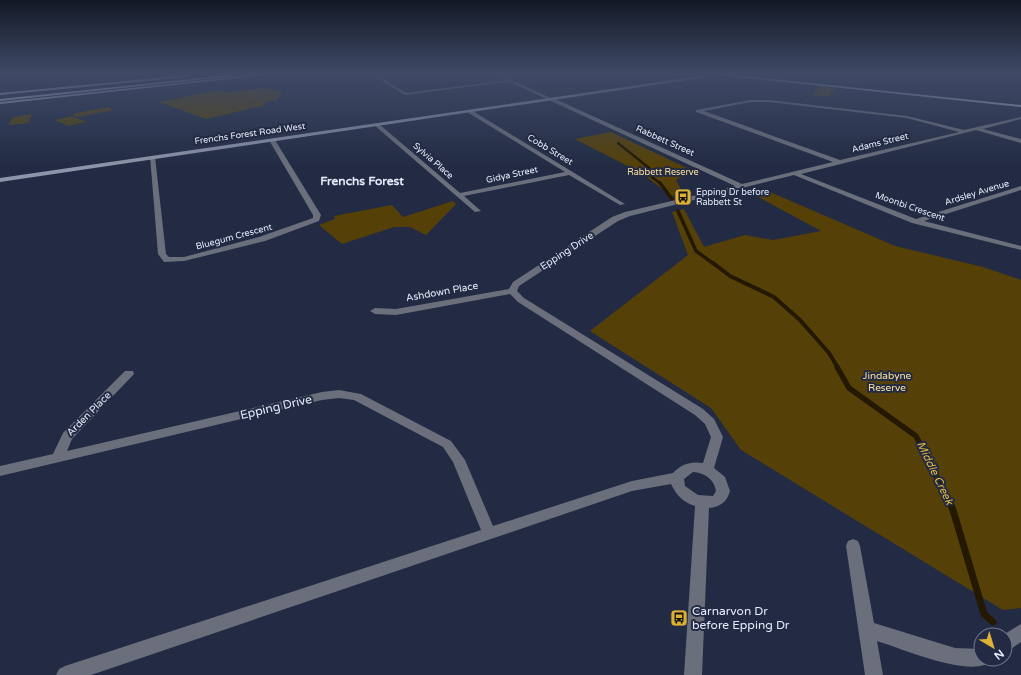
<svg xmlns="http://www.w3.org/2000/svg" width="1021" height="675" font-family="'Varela Round',sans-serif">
<rect width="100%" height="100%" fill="#222b43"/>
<!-- green -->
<path fill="#554107" d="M819,86l16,2 -6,9 -16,-2z
M264,88l15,3 3,3 -6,6 -13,3 3,2 -60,14 -47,-17 59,-12 7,2z
M108,107l6,3 -36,7 -6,-3z
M32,114l-4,9 -20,2 5,-8z
M73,116l13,6 -18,4 -13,-6z
M611,132l80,38 -15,10 7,13 -12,3 -28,-22 -68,-35z
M763,189l132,57 88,21 38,13v328l-18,2 -262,-160 -30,-42 -121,-77 98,-76 -16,-43 12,-3 20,38 41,-12 28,5 48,-9 -70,-38z
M453,201l3,3 -30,31 -16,-8h-16l-52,17 -23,-19 16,-6 -1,-3 58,-11 11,12z"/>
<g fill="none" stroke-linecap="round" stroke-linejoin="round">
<!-- stream-far4 -->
<path stroke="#241900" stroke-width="2.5" d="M618,143l31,25 3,9 9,7"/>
<!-- stream-far3 -->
<path stroke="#241900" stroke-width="3.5" d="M660,183l12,16
M678,211l18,40 18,13"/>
<!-- stream-far2 -->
<path stroke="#241900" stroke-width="4" d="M713,263l17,13 44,21 26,23 29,33 9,15"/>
<!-- stream-far1 -->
<path stroke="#241900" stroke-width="5.5" d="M837,367l12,21 67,48 33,66"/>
<!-- stream -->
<path stroke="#241900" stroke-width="7" d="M949,501l4,9 31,104 9,8"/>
<!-- minor -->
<path fill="#6a6f7b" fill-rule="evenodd" d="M73,73l4,1 37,-1 -39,3z
M392,73h11l-23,4 26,16 103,-13 2,1 -106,14 -31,-19z
M898,73h97l-17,2z
M549,98h4l189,86 91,-22 -137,-50v-2l55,-10h18l138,16 57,14 57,-13v2l-38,10 38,10v4l-45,-13 -175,44 115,45 105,-33v4l-97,31 97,25v4l-109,-27 -118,-48 -164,41 -12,5 -99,65 -2,5 7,7 179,111 11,10 9,18 -9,31 11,9 5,14c-3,11 -10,16 -21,17l-7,167h-18l11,-169c-12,-4 -18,-10 -24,-22l-39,7 -541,184h-35l3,-6 6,-3 416,-136 -28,-68 -10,-15 -89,-47 -15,-2 -17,2 -322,76v-10l53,-12 10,-21 62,-62h8l1,3 -62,65 -5,12 255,-59 17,-2 22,4 90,47 14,19 28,66 139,-45 41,-8c8,-9 18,-12 30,-10l8,-26 -6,-13 -10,-9 -177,-113 -8,-8 -114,21 -21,-1 -5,-3 5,-3 21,1 113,-20 4,-7 99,-65 13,-5 110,-26 -186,-86zM751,102h18l138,16 52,14 -119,28 -136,-49zM693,472c12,1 21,7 23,19l-3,5 -15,-1 -13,-9 -1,-7z
M467,110h4l154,94 -5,1 -51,-30 -105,21 17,15 -6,1 -101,-87 5,-1 81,69 105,-21 -98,-60z
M270,139l5,1 46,75 -2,6 -54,20 -81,20 -20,1 -6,-8 -8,-98 5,1 11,97 3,3h15l75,-20 54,-19v-3l-44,-75z
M853,539l5,2 2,5 14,77 81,25 26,1v10h8l-2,5c-25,11 -84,-15 -110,-23l6,34h-18l-19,-129 2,-5z
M1021,624v18l-16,11v-18h-2z"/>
<!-- tertiary -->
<path fill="#6a6f7b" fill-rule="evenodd" d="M491,73h5l57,26 -4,1z"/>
<!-- secondary -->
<path fill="#8c95a9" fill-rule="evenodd" d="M705,73h5l-9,5 -701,104v-4l700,-102z"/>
<!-- primary -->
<path fill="#a7b2cb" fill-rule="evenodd" d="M272,73h12l-284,31v-2z
M701,73h12l308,32v2z
M188,75l-1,2 -187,18v-2z"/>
<!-- trunk -->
<path fill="#b3bfdb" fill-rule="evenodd" d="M250,73h13l-263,28v-2z"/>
</g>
<!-- sky -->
<linearGradient id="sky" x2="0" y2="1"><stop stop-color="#131825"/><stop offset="0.44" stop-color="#3e4a66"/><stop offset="1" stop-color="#3e4a66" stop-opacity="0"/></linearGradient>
<rect width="1021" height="167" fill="url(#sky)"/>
<!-- icons -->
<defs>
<g id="bus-square" transform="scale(0.9)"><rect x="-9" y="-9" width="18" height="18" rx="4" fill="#ddb133" stroke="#222b43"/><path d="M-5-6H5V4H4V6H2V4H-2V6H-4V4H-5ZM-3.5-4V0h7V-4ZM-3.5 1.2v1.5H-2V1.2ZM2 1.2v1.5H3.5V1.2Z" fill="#111"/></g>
</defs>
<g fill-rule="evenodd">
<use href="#bus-square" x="683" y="197"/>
<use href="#bus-square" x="679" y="618"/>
</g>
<g text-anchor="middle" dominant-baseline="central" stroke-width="4" stroke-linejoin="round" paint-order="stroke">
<!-- far-street labels -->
<g font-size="9" fill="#e5ebfb" stroke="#222b43">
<text transform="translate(250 134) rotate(-8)">Frenchs Forest Road West</text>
<text transform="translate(665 141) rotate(24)">Rabbett Street</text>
<text transform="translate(880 143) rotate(-14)">Adams Street</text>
<text transform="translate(550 150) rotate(31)">Cobb Street</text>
<text transform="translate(433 161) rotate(41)">Sylvia Place</text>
<text transform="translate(512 175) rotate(-12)">Gidya Street</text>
<text transform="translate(977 193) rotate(-17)">Ardsley Avenue</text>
<text transform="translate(910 207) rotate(19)">Moonbi Crescent</text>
<text transform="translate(234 237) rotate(-15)">Bluegum Crescent</text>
</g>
<!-- far-park labels -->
<g font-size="9" fill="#fbe09f" stroke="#222b43">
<text x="663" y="172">Rabbett Reserve</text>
</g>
<!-- far-poi labels -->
<g font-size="9" fill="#e5ebfb" stroke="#222b43" text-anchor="start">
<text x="696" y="192">Epping Dr before<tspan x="696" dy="10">Rabbett St</tspan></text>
</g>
<!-- street labels -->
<g font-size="10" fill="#e5ebfb" stroke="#222b43">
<text transform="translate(567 251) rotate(-33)">Epping Drive</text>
<text transform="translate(442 292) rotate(-10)">Ashdown Place</text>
<text transform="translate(89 414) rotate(-45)">Arden Place</text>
</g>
<!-- park labels -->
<g font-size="10" fill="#fbe09f" stroke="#222b43">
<text x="887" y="376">Jindabyne<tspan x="887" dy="12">Reserve</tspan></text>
</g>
<!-- water labels -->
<g font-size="11" font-style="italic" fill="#eabd3e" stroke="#222b43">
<text transform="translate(935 473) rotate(64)">Middle Creek</text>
</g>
<!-- far-district labels -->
<g font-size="12" font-weight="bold" fill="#e5ebfb" stroke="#222b43">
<text x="362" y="181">Frenchs Forest</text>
</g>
<!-- near-street labels -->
<g font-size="12" fill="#e5ebfb" stroke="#222b43">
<text transform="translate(276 407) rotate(-13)">Epping Drive</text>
</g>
<!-- near-poi labels -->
<g font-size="12" fill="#e5ebfb" stroke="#222b43" text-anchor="start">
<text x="692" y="611">Carnarvon Dr<tspan x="692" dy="14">before Epping Dr</tspan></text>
</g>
</g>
<!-- north arrow -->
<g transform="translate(993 647) rotate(142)"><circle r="19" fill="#222b43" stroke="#70788d"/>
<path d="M0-3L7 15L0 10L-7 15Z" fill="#ddb133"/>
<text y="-6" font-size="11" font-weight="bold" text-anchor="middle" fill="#e5ebfb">N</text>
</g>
</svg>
